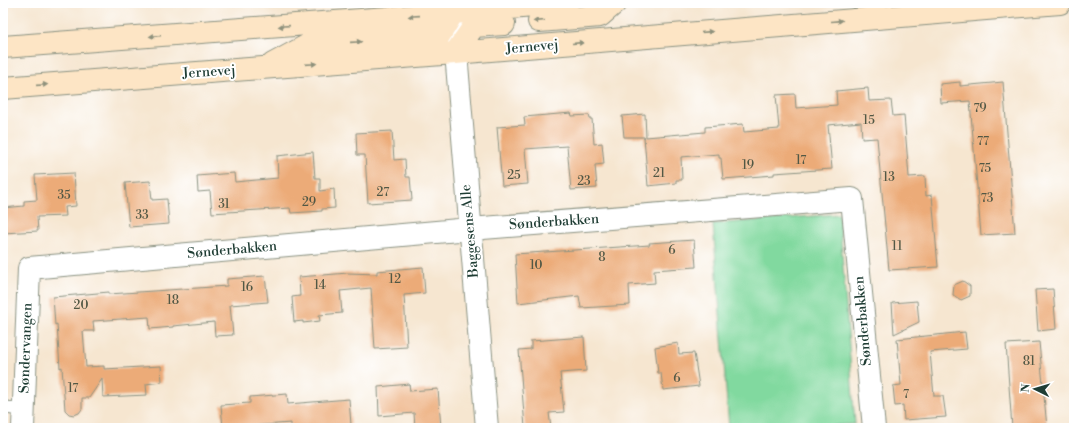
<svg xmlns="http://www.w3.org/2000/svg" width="1077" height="431" font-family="'Libre Bodoni',serif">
<rect width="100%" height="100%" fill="#fff"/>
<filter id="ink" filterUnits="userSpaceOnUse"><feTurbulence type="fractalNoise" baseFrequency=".025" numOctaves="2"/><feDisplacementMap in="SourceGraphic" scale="8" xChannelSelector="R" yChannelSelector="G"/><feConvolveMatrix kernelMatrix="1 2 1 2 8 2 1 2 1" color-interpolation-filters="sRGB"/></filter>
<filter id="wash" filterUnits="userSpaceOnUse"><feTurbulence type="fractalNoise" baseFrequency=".012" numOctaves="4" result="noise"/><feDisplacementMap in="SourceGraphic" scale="16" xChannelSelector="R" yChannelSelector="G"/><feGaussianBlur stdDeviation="0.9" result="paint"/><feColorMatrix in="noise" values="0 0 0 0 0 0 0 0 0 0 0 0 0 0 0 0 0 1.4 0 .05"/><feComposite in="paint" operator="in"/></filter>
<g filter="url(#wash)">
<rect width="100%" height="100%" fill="#f6e6d0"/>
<!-- green -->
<path fill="#81d99f" stroke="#508b6a" d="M839,214l16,210 -51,4h-75l-16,-204z"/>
<g id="blocks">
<!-- building -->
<path fill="#ecab78" d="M960,82v4l43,-4 12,151 -34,2 -11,-134 -29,2 -1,-19z
M868,88l1,13 22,-1 2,16 11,-1 5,62 16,-1 1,20 6,-1 6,72 -49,3 -12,-132 -15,1 -1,-17 -33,3 4,44 -58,4v2l-51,4 -2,-21h-2v-4l-38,3 1,23h-6v3l-28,3 -4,-49h1h-21l-2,-21 23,-2 1,23 59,-5v-5l38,-3 1,8 35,-3 -3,-34 19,-1 1,14 41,-3 -1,-14z
M571,113l1,3 17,-1 1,4h2l2,25 8,-1 2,21 -9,1 2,23 -26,2 -4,-44 -42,3 3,35 -26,2 -5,-59 28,-2 -1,-8z
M392,131l2,29 11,-1 1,18h4l2,23 -44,3 -3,-48h-8l-1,-22z
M313,152l2,26h5v13l14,-2 1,19 -13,1v2l-31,2 -1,-5 -78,5 -2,-22 -12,1 -1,-16 37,-3 1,9 43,-4 -1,-22z
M74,173l2,33 -11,1 1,9 -29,1 1,14 -35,2v-25l21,-2v-5l13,-1 -2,-25z
M150,181l2,19 15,-1 2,25 -40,3 -4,-44z
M694,240l2,27 -42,3 1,13 -26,2 1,20 -49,3 -2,-12 -61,7 -3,-49 135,-9 -1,-2z
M423,267l2,26 -21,2 3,52 -32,2 -4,-61 -31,3 2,22 -23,2 1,6 -17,2v-2l-9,1 -2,-25 8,-1 -1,-19 49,-4 29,1v-3z
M265,276l3,26 -38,3 3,30 -18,1 -1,-14 -41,4v1l-23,2 -1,-12 -56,4 1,10h-11l3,36 18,-1v3l57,-3 1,16 -16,2 1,11 -44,2 -1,-18 -13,19h-7v11l-3,4 -5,2 -5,-1 -4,-4 -3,-43 -2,1 -3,-44 -2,1 -2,-28 56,-5v2l118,-8v-7z
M963,281l7,5v10l-9,4 -8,-5 1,-10z
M1053,289l3,40 -18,2 -3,-41z
M917,301l2,21 -25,12 -2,-31z
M965,332l2,17 -37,3 4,44h9l3,21 -42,3 -1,-15 -8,1 -2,-20 8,-1 -4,-46z
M584,337l2,34 -26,2 4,39 -15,1 2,15h-26l-6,-78 12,-1v-8z
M1039,342l8,86h-35l-6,-84z
M678,343l1,11 15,-1 5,33 -36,4 -2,-17h-3l-3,-26z
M409,384l1,7 28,-2 3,39h-26l-1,-15 -35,3 -1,-29z
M287,394l1,10 61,-5 2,26 -60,3v-5l-42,3v2h-26l-2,-23 29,-2v-6z"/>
</g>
</g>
<g filter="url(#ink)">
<use href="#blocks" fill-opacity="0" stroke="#8a9282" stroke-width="1"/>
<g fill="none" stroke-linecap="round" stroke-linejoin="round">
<!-- lane casing -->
<g stroke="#8a9282" stroke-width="14">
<path id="lane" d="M3,407l20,3"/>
</g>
<!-- street casing -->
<g stroke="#8a9282" stroke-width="24">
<path id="street" d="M452,4l35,424
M23,428l6,-160 441,-39 382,-30 22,229"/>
</g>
<!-- secondary casing -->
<g stroke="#8a9282" stroke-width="24">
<path id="secondary" d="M539,21l61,-5 15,-13
M3,47l450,-34 114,-10
M455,53l19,-27 30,-2
M273,64l35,-19 131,-9 14,-23
M3,88l452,-35 605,-50"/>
</g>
<!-- lane -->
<use href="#lane" stroke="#fff" stroke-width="12"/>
<!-- street -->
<use href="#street" stroke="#fff" stroke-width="22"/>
<!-- secondary -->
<use href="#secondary" stroke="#fde5c5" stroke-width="22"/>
</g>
<!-- one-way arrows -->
<defs><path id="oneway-solid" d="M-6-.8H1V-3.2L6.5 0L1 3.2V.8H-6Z"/></defs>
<g fill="#8e917c">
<use href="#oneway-solid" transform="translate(414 16) rotate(176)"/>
<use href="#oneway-solid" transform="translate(539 21) rotate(175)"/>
<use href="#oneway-solid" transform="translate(837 21) rotate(-5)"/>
<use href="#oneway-solid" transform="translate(284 26) rotate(176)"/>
<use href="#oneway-solid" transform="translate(707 32) rotate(-5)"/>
<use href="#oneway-solid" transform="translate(155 36) rotate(176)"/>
<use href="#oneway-solid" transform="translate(356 42) rotate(-4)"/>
<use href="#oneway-solid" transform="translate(578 43) rotate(-5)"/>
<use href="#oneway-solid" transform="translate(311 64) rotate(-4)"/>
<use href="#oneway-solid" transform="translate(42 85) rotate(-4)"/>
</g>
</g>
<g text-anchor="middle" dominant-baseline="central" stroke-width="4" stroke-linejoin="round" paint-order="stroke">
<!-- number labels -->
<g font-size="12" fill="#525845">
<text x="980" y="108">79</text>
<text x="869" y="120">15</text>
<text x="983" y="141">77</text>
<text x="801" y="160">17</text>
<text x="748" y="165">19</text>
<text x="985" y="168">75</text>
<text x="659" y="173">21</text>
<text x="514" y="175">25</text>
<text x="889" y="177">13</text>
<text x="584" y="181">23</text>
<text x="383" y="192">27</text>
<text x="64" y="195">35</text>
<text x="987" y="198">73</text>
<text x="309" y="202">29</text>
<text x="224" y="204">31</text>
<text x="142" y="215">33</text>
<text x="897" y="246">11</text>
<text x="672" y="250">6</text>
<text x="602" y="257">8</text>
<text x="536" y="265">10</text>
<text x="395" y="279">12</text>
<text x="320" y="285">14</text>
<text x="247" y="287">16</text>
<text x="173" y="300">18</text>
<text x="81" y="305">20</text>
<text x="1029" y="361">81</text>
<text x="677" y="378">6</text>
<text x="73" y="388">17</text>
<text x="906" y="394">7</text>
</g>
<!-- street labels -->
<g font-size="14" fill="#1f3d34" stroke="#fff">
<text transform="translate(532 47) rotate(-5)">Jernevej</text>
<text transform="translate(209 72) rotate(-4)">Jernevej</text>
<text transform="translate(554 222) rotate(-4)">Sønderbakken</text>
<text transform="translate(470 231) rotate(-95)">Baggesens Alle</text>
<text transform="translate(232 250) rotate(-5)">Sønderbakken</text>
<text transform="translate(863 321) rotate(-95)">Sønderbakken</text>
<text transform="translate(26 348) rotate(-88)">Søndervangen</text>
</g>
</g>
<!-- margin -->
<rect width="1077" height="431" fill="none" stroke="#fff" stroke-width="16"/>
<!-- north arrow -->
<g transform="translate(1035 389) rotate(275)" stroke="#ffffff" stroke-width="3" paint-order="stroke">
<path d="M0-3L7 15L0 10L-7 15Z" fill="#1f3d34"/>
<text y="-6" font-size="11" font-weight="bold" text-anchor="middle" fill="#1f3d34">N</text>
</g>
</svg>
